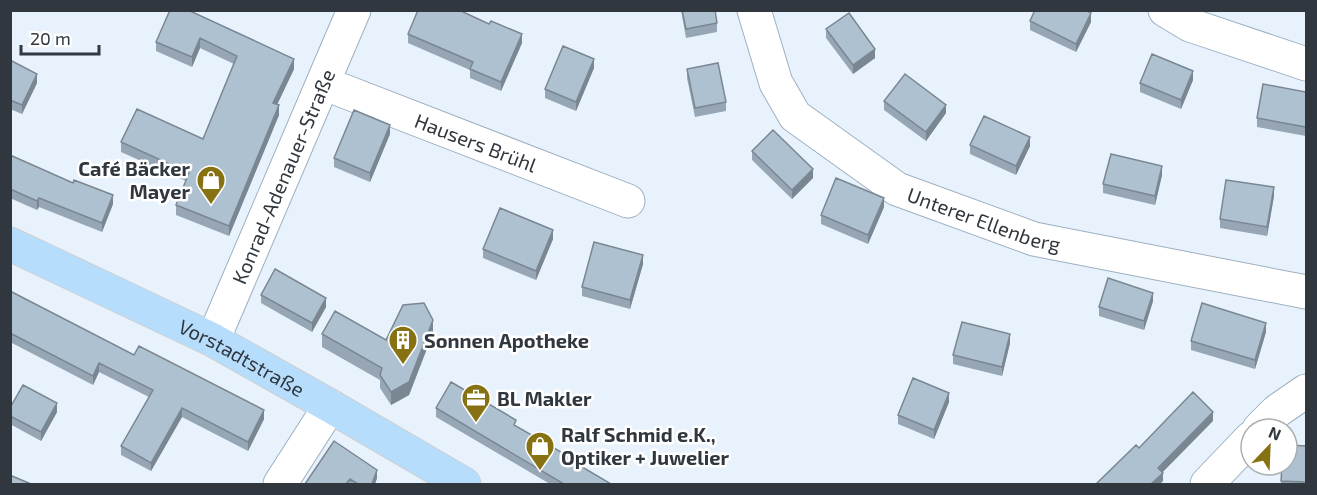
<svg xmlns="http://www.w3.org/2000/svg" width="1317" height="495" font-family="'Exo 2',sans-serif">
<rect width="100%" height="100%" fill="#e7f2fd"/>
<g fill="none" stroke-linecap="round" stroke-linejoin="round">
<!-- minor casing -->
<g stroke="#9eb0c0" stroke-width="35">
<g id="minor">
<path id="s1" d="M754,10l22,73 19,33 102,73 137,50 272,53"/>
<path d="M1165,10l25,15 116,39"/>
<path id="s2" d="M323,83l305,118"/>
<path id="s3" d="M213,340l141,-330"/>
<path d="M1259,429l18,-18 29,-20"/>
<path d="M280,484l50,-78"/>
<path d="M1207,484l44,-46"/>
</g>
</g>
<!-- major casing -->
<g stroke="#cdcfd1" stroke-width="35">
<g id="major">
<path id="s4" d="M10,244l203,96 117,66 134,78"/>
</g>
</g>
<!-- minor -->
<use href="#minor" stroke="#fff" stroke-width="33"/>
<!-- major -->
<use href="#major" stroke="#b7ddfd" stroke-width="33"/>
</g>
<!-- wall -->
<path fill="#96a6b4" d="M170,10l124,59 -17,36 2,10 -50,121 -53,-21v-10l10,-24 -65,-29v-10l82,-3 31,-75 -34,-16 -8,19 -36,-16v-9z
M681,10h34l2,13v9l-31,6z
M1030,21l61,1 -15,30 -46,-22z
M826,29l49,29 -22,16 -27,-36z
M408,34l114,9 -21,48 -31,-13v-8l-62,-27z
M10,60l27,23 -15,31 -12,-5z
M594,68l-18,43 -31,-13v-9z
M687,69l39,33v9l-31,6 -8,-39z
M1193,80l-12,29 -41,-17v-9z
M1306,92v44l-49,-9v-9z
M884,101l62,12 -20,28 -42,-31z
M390,134l-20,48 -36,-15v-9z
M970,145l60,1 -14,29 -46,-21z
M752,151l61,27 -21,21 -40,-39z
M10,155l63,28 40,21 -11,28 -63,-25 -2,3 -27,-12z
M1162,175l-7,30 -52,-12v-9z
M1274,196l-7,40 -47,-8v-9z
M884,207l-16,37 -47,-20v-9z
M553,239l-17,41 -53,-22v-9z
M643,264l-13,45 -48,-13v-9z
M10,291l124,64 130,64 -16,32 -66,-34 -31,54 -30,-16v-9l28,-49 -50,-25 -6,13 -83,-43z
M261,295l65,12 -14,25 -51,-29z
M1153,301l-9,29 -45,-14v-9z
M1266,332l-11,37 -64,-19v-9z
M433,333l-24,62 -18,10 -11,-17v-8l-58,-33v-13l64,6z
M1010,343l-8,33 -49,-12v-9z
M949,402l-15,37 -36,-15v-9z
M10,408l47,4 -16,29 -31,-17z
M436,408l80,18 52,33 43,25h-61l-114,-67z
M334,441l43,37 -2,6h-70z
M1306,446v38h-25l1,-19z"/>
<!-- shaded-wall -->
<path fill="#7a8792" d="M1091,13v9l-15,30v-8z
M522,34v9l-21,48v-9z
M200,38v10l-8,19v-10z
M875,49v9l-22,16v-9z
M294,59v10l-21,44v-10z
M594,59v9l-18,43v-9z
M1193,71v9l-12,29v-9z
M37,74v9l-15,31v-9z
M279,105v10l-50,121v-10z
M946,105v8l-20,28v-9z
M390,125v9l-20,48v-9z
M1030,137v9l-14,29v-9z
M1162,166v9l-7,30v-9z
M813,169v9l-21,21v-9z
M1274,187v9l-7,40v-9z
M113,195v9l-11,28v-9z
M39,198v9l-2,3v-9z
M884,198v9l-16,37v-9z
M553,230v9l-17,41v-9z
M643,255v9l-13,45v-9z
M1153,293v8l-9,29v-9z
M326,298v9l-14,25v-9z
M433,320v13l-24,62 -18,10v-13z
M1266,323v9l-11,37v-9z
M1010,334v9l-8,33v-9z
M99,363v9l-6,13v-9z
M949,393v9l-15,37v-9z
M57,403v9l-16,29v-9z
M182,408v9l-31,54v-8z
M264,410v9l-16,32v-9z
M1213,412v9l-55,56v-9z
M377,470v8l-2,6h-3z
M1163,473v8l-3,3h-9z"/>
<!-- building -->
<path fill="#aec1d1" stroke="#7a8792" stroke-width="1.5" d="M170,10h18l106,49 -21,44 6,2 -50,121 -53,-21 13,-32 -68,-31 16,-33 66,30 34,-83 -37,-18 -8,19 -36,-15z
M418,10h41l30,14 2,-3 31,13 -21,48 -31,-13 3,-7 -65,-28z
M682,10h33l2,13 -31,6z
M1035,10h51l5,3 -15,31 -46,-23z
M849,13l26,36 -22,16 -27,-36z
M563,46l31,13 -18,43 -31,-13z
M1152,54l41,17 -12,29 -41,-17z
M10,60l27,14 -15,31 -12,-5z
M718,63l8,39 -31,6 -8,-39z
M905,74l41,31 -20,27 -42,-31z
M1263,84l43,8v35l-49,-9z
M354,110l36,15 -20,48 -36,-15z
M984,116l46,21 -14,29 -46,-21z
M773,130l40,39 -21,21 -40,-39z
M1111,154l51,12 -7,30 -52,-12z
M10,155l63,28 1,-3 39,15 -11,28 -63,-25 -2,3 -27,-12z
M836,178l48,20 -16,37 -47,-20z
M1226,180l48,7 -7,40 -47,-8z
M500,208l53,22 -17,41 -53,-22z
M594,242l49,13 -13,45 -48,-13z
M275,269l51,29 -14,25 -51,-28z
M1108,278l45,15 -9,28 -45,-14z
M10,291l124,64 5,-9 125,64 -16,32 -66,-34 -31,55 -30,-17 32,-56 -54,-27 -6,13 -83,-43z
M424,303l9,17 -24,62 -18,10 -11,-17 2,-7 -60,-34 13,-23 51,29 17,-35z
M1202,303l64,20 -11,37 -64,-19z
M962,322l48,12 -8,33 -49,-12z
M913,378l36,15 -15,37 -36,-15z
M451,382l65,38 -2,5 54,31 -1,2 44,26h-48h1l-128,-76z
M23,385l34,18 -16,29 -31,-16v-8z
M1193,392l20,20 -55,56 5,5 -12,11h-55l40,-39 3,3z
M334,441l43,29 -5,14h-14l-8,-5 -4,5h-41z
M1287,445l19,1v36l-25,-1 1,-16h5z
M12,476l19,8h-21v-4z"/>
<!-- icons -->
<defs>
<g id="shop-pin" transform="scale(1.5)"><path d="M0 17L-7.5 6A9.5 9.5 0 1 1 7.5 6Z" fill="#877213" stroke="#fff"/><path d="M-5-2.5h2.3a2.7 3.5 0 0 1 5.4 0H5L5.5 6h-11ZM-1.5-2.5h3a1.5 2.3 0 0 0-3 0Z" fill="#fff"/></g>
<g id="building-pin" transform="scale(1.5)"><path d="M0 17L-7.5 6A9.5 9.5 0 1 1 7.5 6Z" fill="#877213" stroke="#fff"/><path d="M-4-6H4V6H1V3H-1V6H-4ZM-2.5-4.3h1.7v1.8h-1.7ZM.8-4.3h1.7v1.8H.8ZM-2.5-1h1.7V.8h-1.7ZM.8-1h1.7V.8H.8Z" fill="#fff"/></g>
<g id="office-pin" transform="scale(1.5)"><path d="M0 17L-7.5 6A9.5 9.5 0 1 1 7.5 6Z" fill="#877213" stroke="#fff"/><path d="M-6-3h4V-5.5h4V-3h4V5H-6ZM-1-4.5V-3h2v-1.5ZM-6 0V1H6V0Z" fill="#fff"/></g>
</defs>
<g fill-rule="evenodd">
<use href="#shop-pin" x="211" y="180"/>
<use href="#building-pin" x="403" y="340"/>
<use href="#office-pin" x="476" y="398"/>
<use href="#shop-pin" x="540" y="446"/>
</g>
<g text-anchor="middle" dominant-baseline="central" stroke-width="5" stroke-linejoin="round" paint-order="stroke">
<!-- street labels -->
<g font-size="20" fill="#30373e" stroke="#fff">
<text stroke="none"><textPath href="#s2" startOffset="164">Hausers Brühl</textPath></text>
<text stroke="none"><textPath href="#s3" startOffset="178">Konrad-Adenauer-Straße</textPath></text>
<text stroke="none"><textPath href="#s1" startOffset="332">Unterer Ellenberg</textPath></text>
<text stroke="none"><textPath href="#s4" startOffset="258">Vorstadtstraße</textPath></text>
</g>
<!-- poi labels -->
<g font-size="20" font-weight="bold" fill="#30373e" stroke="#fff" text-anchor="start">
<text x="190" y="168" text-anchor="end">Café Bäcker<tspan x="190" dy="23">Mayer</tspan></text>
<text x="424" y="340">Sonnen Apotheke</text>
<text x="497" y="398">BL Makler</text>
<text x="561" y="434">Ralf Schmid e.K.,<tspan x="561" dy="23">Optiker + Juwelier</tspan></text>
</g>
</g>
<!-- border -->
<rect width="1317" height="495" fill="none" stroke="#30373e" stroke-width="24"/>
<!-- north arrow -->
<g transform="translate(1269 447) rotate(23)"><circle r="28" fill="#ffffff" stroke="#acafb2" stroke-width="1.5"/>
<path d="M0-4.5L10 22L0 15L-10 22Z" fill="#877213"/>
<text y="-9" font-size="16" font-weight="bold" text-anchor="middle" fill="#30373e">N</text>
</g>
<!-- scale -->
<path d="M21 45v9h78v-9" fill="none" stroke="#30373e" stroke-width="3"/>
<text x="30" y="45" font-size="18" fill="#30373e" stroke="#ffffff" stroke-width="4.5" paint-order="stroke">20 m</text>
</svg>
